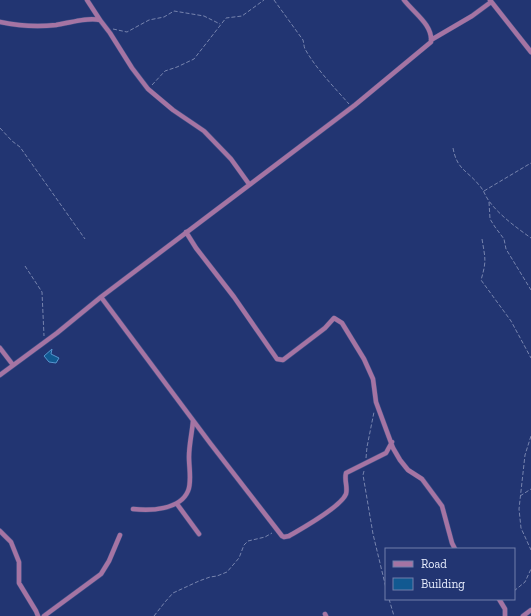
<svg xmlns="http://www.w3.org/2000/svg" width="531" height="616" font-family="'Zilla Slab',serif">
<rect width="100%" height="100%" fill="#223572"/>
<!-- building -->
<path fill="#115991" stroke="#5695ce" d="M52,349l-1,5 8,4 -3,5 -7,-1 -5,-6z"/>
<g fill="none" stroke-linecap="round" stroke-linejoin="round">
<!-- street casing -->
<g stroke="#3e4f85" stroke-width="5.5">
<path id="street" d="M87,0l13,20
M490,0l41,52
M0,22c19,4 37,5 56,3 14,-2 30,-8 44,-5l10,13 22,35 16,21 25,21 31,21 27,28 18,25
M431,40l41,-24 19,-14
M186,232l10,16 38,49 43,62 6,1 42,-32 9,-10 8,5 22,36 9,20 3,23 17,46 7,12 8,10 14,9 20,27 10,37 3,6
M101,297l109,146 72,93 2,1 5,-1c12,-7 52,-29 57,-42 2,-7 -2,-14 0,-21l40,-20 6,-11
M0,348l13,17
M0,375l57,-42 44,-36 254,-192 76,-63c2,-17 -17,-29 -27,-42
M177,504l22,30
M133,509c17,2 47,1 55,-18 4,-9 1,-23 1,-34 0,-12 3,-24 4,-36
M0,531l11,11 8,20v21l17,28 2,5
M499,599l6,10v7
M325,614l1,2
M44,616l57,-42 8,-13 11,-26
M523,616l8,-6"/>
</g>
<!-- path -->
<path stroke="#7784ae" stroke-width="1" stroke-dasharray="4 2" stroke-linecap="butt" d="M274,0l29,40c1,4 1,7 2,9 12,21 29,38 44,55
M113,29l14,3 22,-12 15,-3 10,-6 30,5 16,8
M152,85l13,-14 12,-4 17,-8 32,-41 16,-2 22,-16
M0,128l12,13 8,6 65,92
M453,148c4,22 14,22 26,37 5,5 6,11 10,16 10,14 28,27 42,37
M484,191l47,-28
M489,202l1,17 5,8 9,12 2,10 25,41
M482,239c3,19 5,21 -1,41l30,41 20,37
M25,266l17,26 2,44
M531,436l-6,19 -6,54 2,19 10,22
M366,458l1,-11 7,-35
M364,471l-1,4 10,59 13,54
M520,496l11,-7
M514,591l11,-9 6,-13
M389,599l5,17
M154,616l11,-14 8,-9 26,-12 11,-4 7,-1 10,-4 12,-14 5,-13 4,-4 17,-4 7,-4"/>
<!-- street -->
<use href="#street" stroke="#a574a3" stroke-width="4.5"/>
</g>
<!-- legend -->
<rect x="385" y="548" width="130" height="52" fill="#223572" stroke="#717faa"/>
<rect x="393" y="561" width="20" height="6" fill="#a574a3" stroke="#717faa"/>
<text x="421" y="568" font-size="12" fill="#e7edfd">Road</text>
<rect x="393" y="578" width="20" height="12" fill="#115991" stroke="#717faa"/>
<text x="421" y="588" font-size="12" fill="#e7edfd">Building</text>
</svg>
